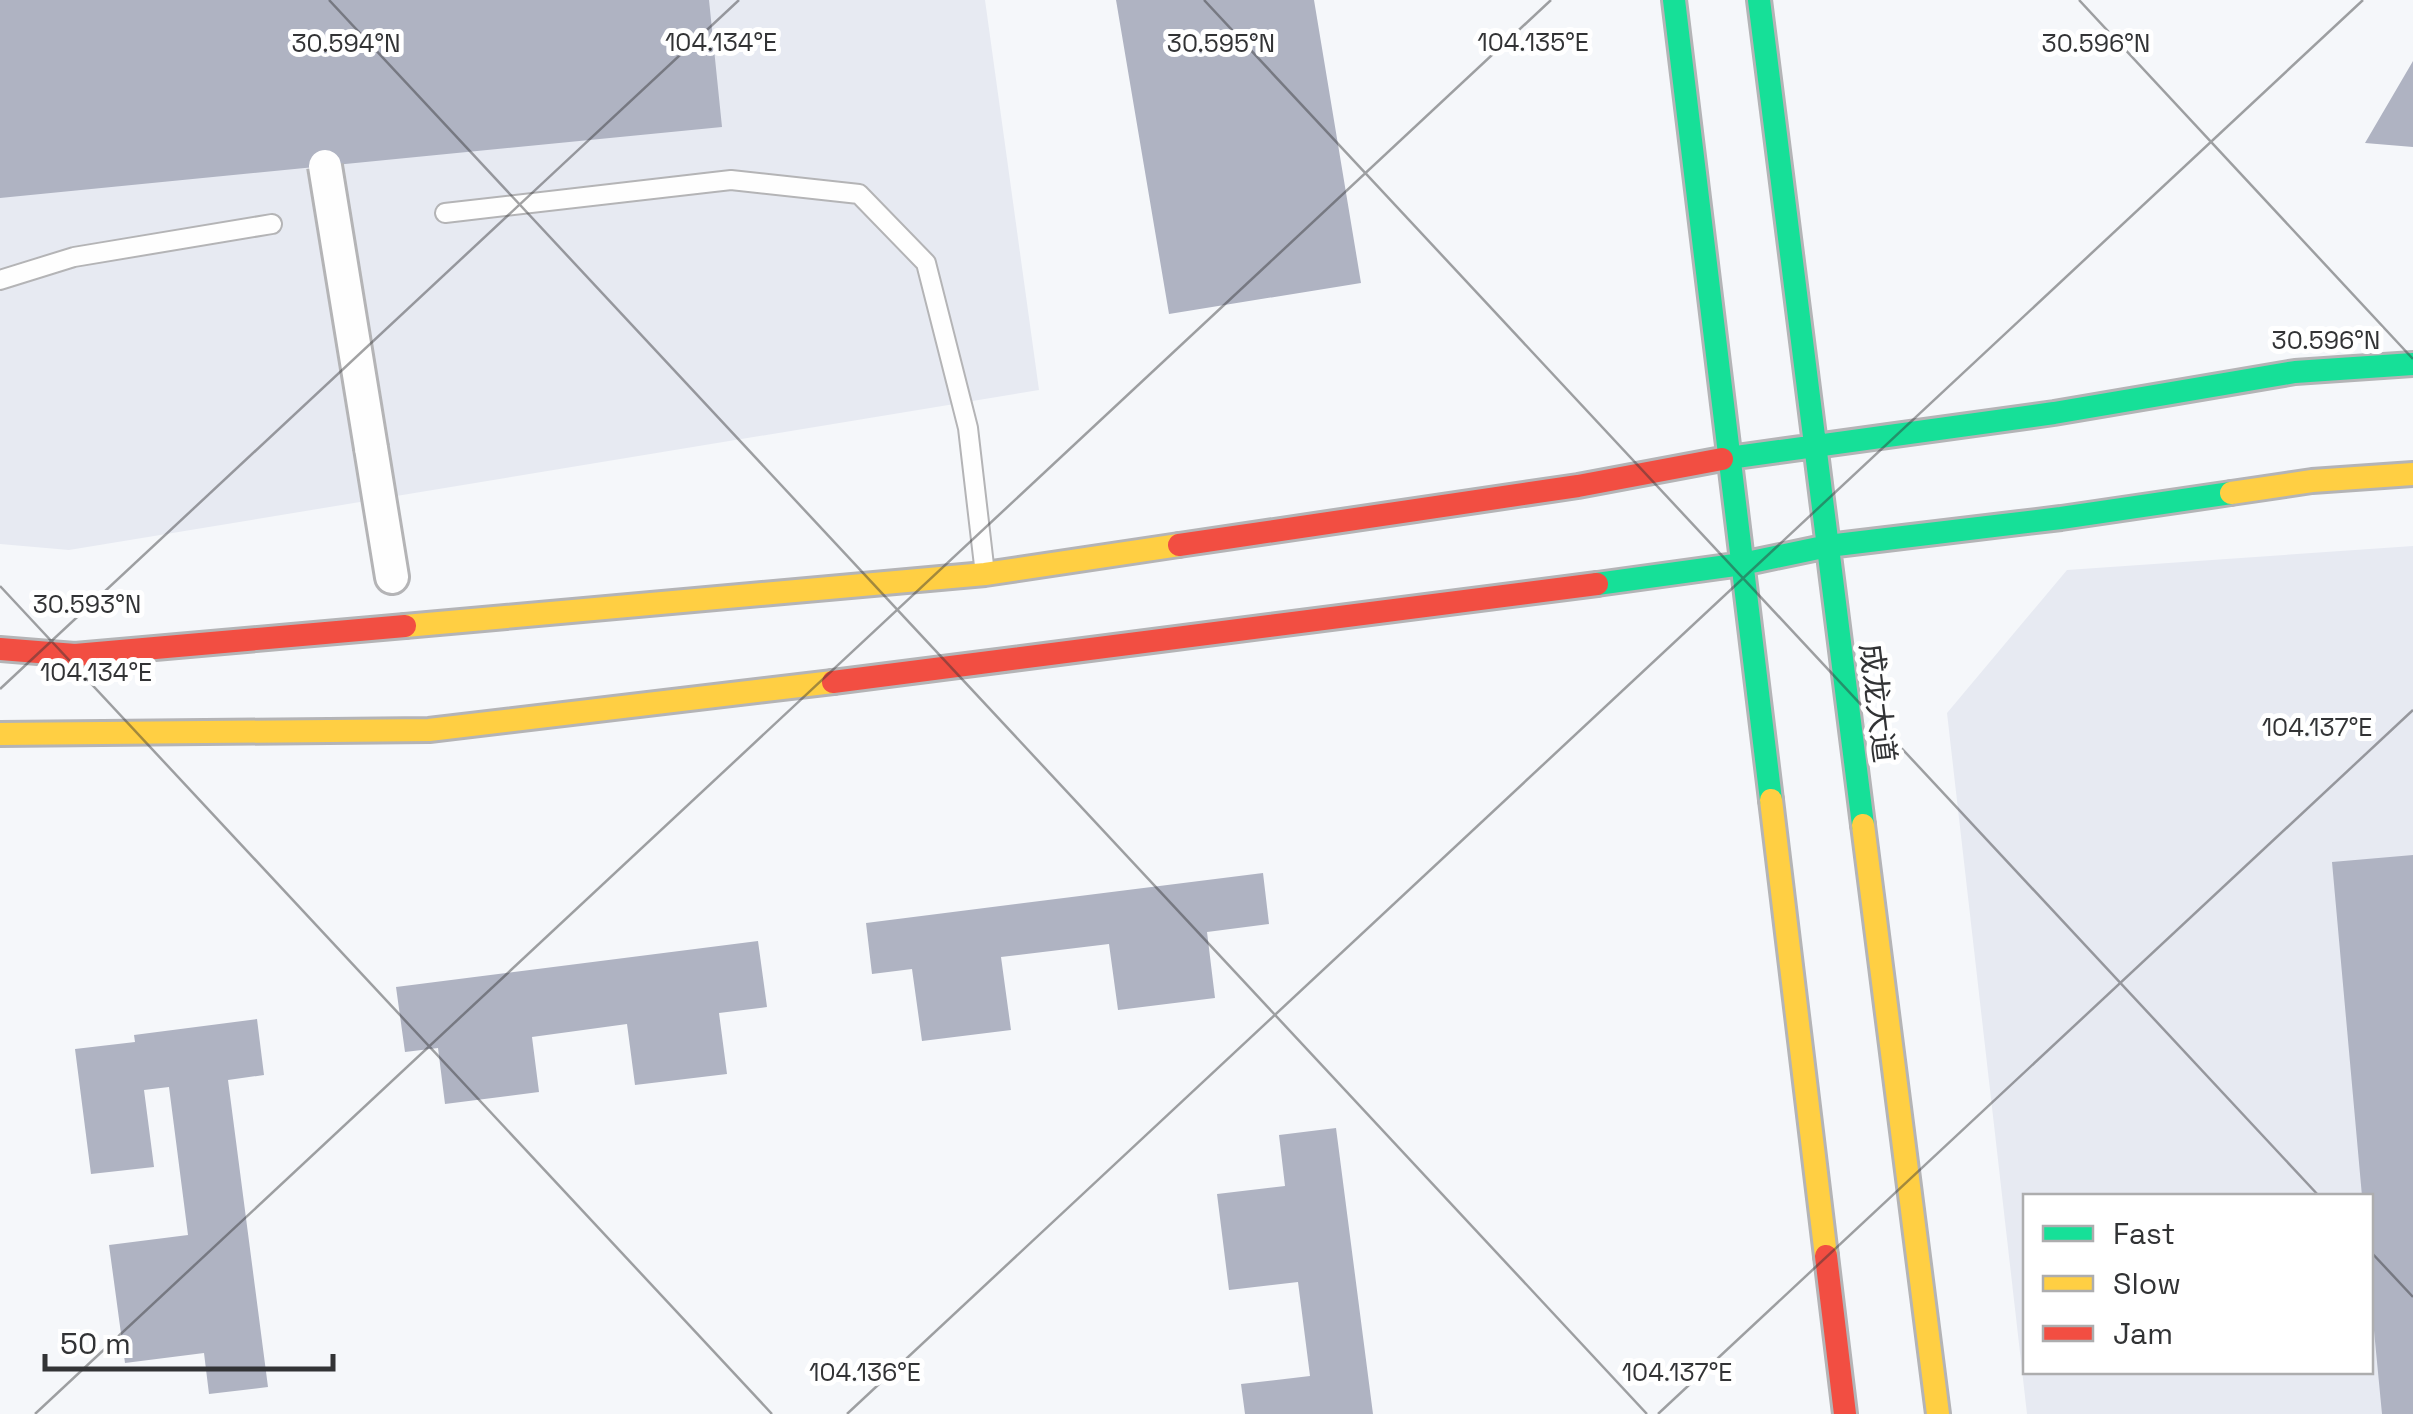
<svg xmlns="http://www.w3.org/2000/svg" width="2413" height="1414" font-family="'Space Grotesk','Noto Sans SC',sans-serif">
<rect width="100%" height="100%" fill="#f5f7fa"/>
<!-- built -->
<path fill="#e7eaf2" fill-rule="evenodd" d="M0,0h985l54,390 -970,160 -69,-6z
M2413,546v868h-386l-80,-701 120,-143zM2026,1196h344v176h-344z"/>
<!-- building -->
<path fill="#afb3c2" d="M0,0h709l13,127 -722,71z
M1116,0h198l47,283 -192,31z
M2413,61v86l-48,-4z
M2413,855v559h-31l-12,-125v-93h-8l-30,-334z
M1263,873l6,51 -62,8 8,66 -97,12 -9,-66 -108,13 10,73 -89,11 -10,-72 -40,5 -6,-51z
M758,941l9,66 -48,6 8,61 -92,11 -8,-61 -95,13 7,55 -94,12 -7,-56 -33,4 -9,-65z
M257,1019l7,56 -36,5 40,307 -59,7 -5,-41 -79,10 -16,-118 79,-10 -19,-148 -25,3 10,77 -63,7 -16,-125 60,-7 -1,-7z
M1336,1128l37,286h-128l-4,-30 69,-8 -12,-94 -69,8 -12,-96 68,-8 -6,-51z"/>
<g fill="none" stroke-linecap="round" stroke-linejoin="round">
<!-- lane casing -->
<g stroke="#b4b4b6" stroke-width="22">
<path id="lane" d="M445,213l286,-33 128,14 67,69 42,165 17,146
M0,280l74,-23 198,-33"/>
</g>
<!-- street casing -->
<g stroke="#b4b4b6" stroke-width="38">
<path id="street" d="M371,448l21,129"/>
</g>
<!-- fast casing -->
<g stroke="#b4b4b6" stroke-width="28">
<path id="fast" d="M1674,0l97,800
M1759,0l104,825
M1722,459l332,-46 241,-41 118,-8
M1597,584l145,-20 86,-18 233,-28 170,-25"/>
</g>
<!-- slow casing -->
<g stroke="#b4b4b6" stroke-width="28">
<path id="slow" d="M2231,493l81,-12 101,-7
M405,626l580,-52 194,-29
M0,734l429,-4 404,-48
M1771,800l55,456
M1863,825l75,589"/>
</g>
<!-- jam casing -->
<g stroke="#b4b4b6" stroke-width="28">
<path id="jam" d="M1179,545l399,-59 144,-27
M0,649l75,6 330,-29
M833,682l764,-98
M1826,1256l19,158"/>
</g>
<!-- lane -->
<use href="#lane" stroke="#fefefe" stroke-width="18"/>
<!-- street -->
<use href="#street" stroke="#fefefe" stroke-width="32"/>
<!-- fast -->
<use href="#fast" stroke="#16e098" stroke-width="22"/>
<!-- slow -->
<use href="#slow" stroke="#ffcf43" stroke-width="22"/>
<!-- jam -->
<use href="#jam" stroke="#f24e42" stroke-width="22"/>
<!-- street-bridge casing -->
<g stroke="#b4b4b6" stroke-width="38" stroke-linecap="butt">
<path id="street-bridge" d="M325,166l46,282"/>
</g>
<!-- street-bridge -->
<use href="#street-bridge" stroke="#fefefe" stroke-width="32"/>
</g>
<!-- ticks -->
<path fill="none" stroke="#323335" stroke-width="2.5" stroke-opacity="0.45" d="M329,0l1318,1414M1204,0l1115,1196M2079,0l334,359M0,586l772,828M0,689l739,-689M2370,1251l43,46M35,1414l1516,-1414M847,1414l1516,-1414M1658,1414l755,-704"/>
<g text-anchor="middle" dominant-baseline="central" stroke-width="10" stroke-linejoin="round" paint-order="stroke">
<!-- street labels -->
<g font-size="30" fill="#323335" stroke="#fff">
<text transform="translate(1878 703) rotate(83)">成龙大道</text>
</g>
</g>
<g font-size="25" text-anchor="middle" fill="#323335" stroke="#fff" stroke-width="10" stroke-linejoin="round" paint-order="stroke">
<text x="721" y="51">104.134°E</text>
<text x="1533" y="51">104.135°E</text>
<text x="346" y="52">30.594°N</text>
<text x="1221" y="52">30.595°N</text>
<text x="2096" y="52">30.596°N</text>
<text x="2326" y="349">30.596°N</text>
<text x="87" y="613">30.593°N</text>
<text x="96" y="681">104.134°E</text>
<text x="2317" y="736">104.137°E</text>
<text x="865" y="1381">104.136°E</text>
<text x="1677" y="1381">104.137°E</text>
</g>
<!-- legend -->
<rect x="2023" y="1194" width="350" height="180" fill="#ffffff" stroke="#adadae" stroke-width="2.5"/>
<rect x="2043" y="1226" width="50" height="15" fill="#16e098" stroke="#adadae" stroke-width="2.5"/>
<text x="2113" y="1244" font-size="30" fill="#323335">Fast</text>
<rect x="2043" y="1276" width="50" height="15" fill="#ffcf43" stroke="#adadae" stroke-width="2.5"/>
<text x="2113" y="1294" font-size="30" fill="#323335">Slow</text>
<rect x="2043" y="1326" width="50" height="15" fill="#f24e42" stroke="#adadae" stroke-width="2.5"/>
<text x="2113" y="1344" font-size="30" fill="#323335">Jam</text>
<!-- scale -->
<path d="M45 1354v15h288v-15" fill="none" stroke="#323335" stroke-width="5"/>
<text x="60" y="1354" font-size="30" fill="#323335" stroke="#ffffff" stroke-width="8" paint-order="stroke">50 m</text>
</svg>
